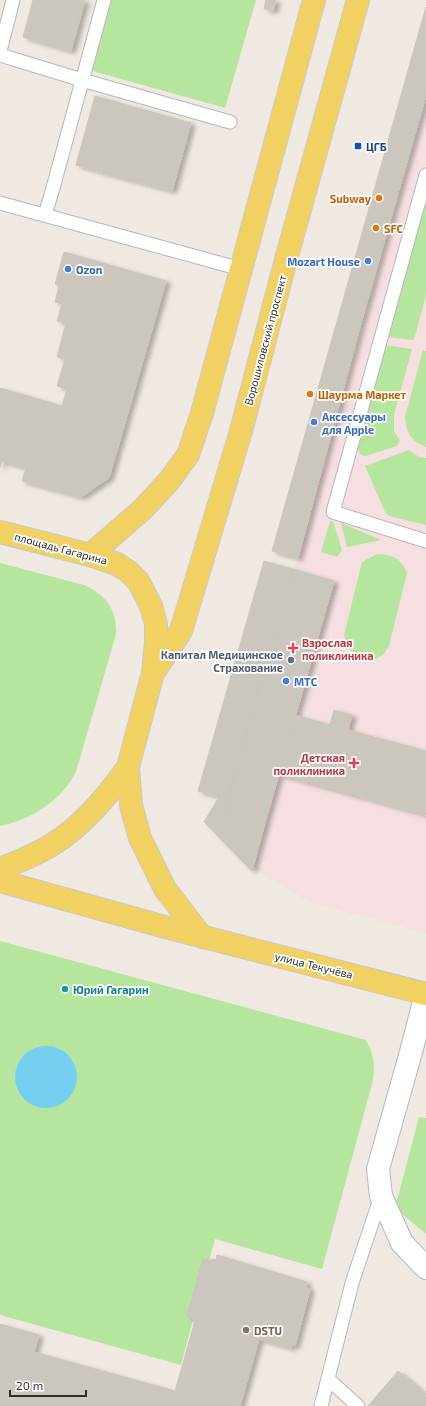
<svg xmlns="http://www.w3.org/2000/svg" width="426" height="1406" font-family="'Exo 2',sans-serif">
<defs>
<filter id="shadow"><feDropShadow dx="4.5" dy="2.5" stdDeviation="2" flood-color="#0004"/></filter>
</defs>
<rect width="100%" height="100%" fill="#efe9e1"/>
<!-- medical -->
<path fill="#f5dfe0" d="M426,104v829l-114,-30 -52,-30 -21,-26 -15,-35 69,-243 5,-11z"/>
<!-- green -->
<path fill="#b6e59e" d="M109,0h147l-31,108 -136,-38z
M426,198v97l-12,45 -28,-3z
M384,345l28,4 -18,66v16l6,10 -3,5 -31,10c-9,0 -8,-9 -9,-17z
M423,350l3,1v96c-15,-6 -20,-15 -21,-30z
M409,450l10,7 7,1v67l-37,-9 -4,-4 -20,-46z
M330,521h3l9,29 -5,7 -16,-5z
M341,523l40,17 -34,7z
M377,554c15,0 25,5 30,19l-18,73 -6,9 -9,5h-9l-10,-6 -7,-6 -4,-13 18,-73z
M0,563l84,22c22,10 33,24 32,49l-40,138c-14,28 -45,48 -76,54z
M0,941l366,99c8,15 9,23 7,40l-51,189 -107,-30 -34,126 -181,-50z
M419,1117l7,1v116l-31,-26z"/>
<!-- water -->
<path fill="#75cff0" d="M15 1077a31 31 0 1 1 62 0a31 31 0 1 1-62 0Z"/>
<!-- building -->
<path fill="#cbc7bf" stroke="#cbc5ba" filter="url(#shadow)" d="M33,0h52l-14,51 -48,-14z
M266,0h10l-3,11 -9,-2z
M426,7v88l-65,228 -63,235 -26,-7z
M95,96l96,27 -19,68 -96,-26z
M64,252l102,29 -57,197 -28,19 -59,-16 4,-13 -24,-7 -2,7v-80l62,18 5,-17 -10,-3 8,-27 -8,-2 9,-34 -9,-2 5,-17 -7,-2 4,-16 -4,-2z
M264,561l29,8 -66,230 -29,-8z
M293,569l41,12 -69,242 -41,-11z
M334,710l18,5 -4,15 78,21v64l-147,-41 16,-59 35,10z
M219,797l8,2 -3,13 41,11 -13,48 -48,-49z
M217,1255l90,27 -1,6 4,1 -15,57 -3,-1 -1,3 -32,-9 -19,67h-240v-82l39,11 -5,17 141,39 20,-70 -2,-1v-2l-6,-2 16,-57 8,2 1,-2 4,1z
M398,1371l28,24v11h-58z"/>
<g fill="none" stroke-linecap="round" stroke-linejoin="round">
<!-- service casing -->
<g stroke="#b4b7c1" stroke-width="15">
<path id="service" d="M0,51l13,-51
M0,55l82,25 148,42
M426,175l-93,337 93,29
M0,203l241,66
M45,215l8,-27 51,-188
M328,1379l30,27
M321,1406l31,-123 29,-87"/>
</g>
<!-- secondary casing -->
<g stroke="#b4b7c1" stroke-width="24">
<path id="secondary" d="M426,994l-15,58 -33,117 3,27 21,47 24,25"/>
</g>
<!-- primary casing -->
<g stroke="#c9c9c9" stroke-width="24">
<path id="primary" d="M0,532l90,23 27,9 12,8 9,9 7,13 6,12 5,18v17l-3,32 -25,94 3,38 9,33 25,51 37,48
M90,555l52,-45 27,-29 19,-26 14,-42 112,-413
M153,673l28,-42 60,-200 43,-164 74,-267
M0,869c12,-5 25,-10 37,-16 38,-18 67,-52 91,-86
M0,881l165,46 261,67"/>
</g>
<!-- service -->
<use href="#service" stroke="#fff" stroke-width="13"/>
<!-- secondary -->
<use href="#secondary" stroke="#fff" stroke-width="22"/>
<!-- primary -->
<use href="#primary" stroke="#f2d163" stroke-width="22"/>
</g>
<!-- markers -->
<rect fill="#1a4fb4" stroke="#fff" stroke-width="1.5" x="354" y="142" width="8" height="8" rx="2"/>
<g fill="#e8710a" stroke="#fff" stroke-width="1.5">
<circle cx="379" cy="198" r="4"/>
<circle cx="376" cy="228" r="4"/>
<circle cx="310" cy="394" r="4"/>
</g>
<g fill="#3f7fe0" stroke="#fff" stroke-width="1.5">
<circle cx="368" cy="261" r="4"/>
<circle cx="68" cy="269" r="4"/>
<circle cx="314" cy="422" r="4"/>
<circle cx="286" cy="681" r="4"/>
</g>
<g fill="#e0444e" stroke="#fff" stroke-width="1.5">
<path d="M291 642h4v4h4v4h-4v4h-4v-4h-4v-4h4z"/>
<path d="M352 757h4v4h4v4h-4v4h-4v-4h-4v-4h4z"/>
</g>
<circle fill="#5c6f8a" stroke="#fff" stroke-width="1.5" cx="291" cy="660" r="4"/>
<circle fill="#0f9aa8" stroke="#fff" stroke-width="1.5" cx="65" cy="989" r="4"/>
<circle fill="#8d6e63" stroke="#fff" stroke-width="1.5" cx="246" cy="1330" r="4"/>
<g text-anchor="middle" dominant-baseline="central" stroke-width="3.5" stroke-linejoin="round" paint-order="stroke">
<!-- transit labels -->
<g font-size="11" font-weight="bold" fill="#164399" stroke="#fff" text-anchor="start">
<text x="366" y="146">ЦГБ</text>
</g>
<!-- food labels -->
<g font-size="11" font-weight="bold" fill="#c56008" stroke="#fff" text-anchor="start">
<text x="371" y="198" text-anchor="end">Subway</text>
<text x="384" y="228">SFC</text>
<text x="318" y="394">Шаурма Маркет</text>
</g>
<!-- shop labels -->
<g font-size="11" font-weight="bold" fill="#366cbe" stroke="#fff" text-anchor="start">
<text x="360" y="261" text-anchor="end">Mozart House</text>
<text x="76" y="269">Ozon</text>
<text x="322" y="416">Аксессуары<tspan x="322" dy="13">для Apple</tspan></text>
<text x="294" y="681">МТС</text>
</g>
<!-- street labels -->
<g font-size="11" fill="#2e2e2e" stroke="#fff">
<text transform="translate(265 340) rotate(-75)">Ворошиловский проспект</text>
<text transform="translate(61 548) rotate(15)">площадь Гагарина</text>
<text transform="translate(314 965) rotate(14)">улица Текучёва</text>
</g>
<!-- health labels -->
<g font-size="11" font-weight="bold" fill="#be3a42" stroke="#fff" text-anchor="start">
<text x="302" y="642">Взрослая<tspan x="302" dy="13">поликлиника</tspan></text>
<text x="345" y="757" text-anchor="end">Детская<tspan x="345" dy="13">поликлиника</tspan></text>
</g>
<!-- service labels -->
<g font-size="11" font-weight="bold" fill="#4e5e75" stroke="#fff" text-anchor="end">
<text x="283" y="654">Капитал Медицинское<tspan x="283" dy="13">Страхование</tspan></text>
</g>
<!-- culture labels -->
<g font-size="11" font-weight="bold" fill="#0d838f" stroke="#fff" text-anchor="start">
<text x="73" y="989">Юрий Гагарин</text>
</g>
<!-- education labels -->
<g font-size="11" font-weight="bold" fill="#785e54" stroke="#fff" text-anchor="start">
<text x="254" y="1330">DSTU</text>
</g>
</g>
<!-- scale -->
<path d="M10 1390v6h76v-6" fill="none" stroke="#2e2e2e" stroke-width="2"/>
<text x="16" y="1390" font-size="12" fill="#2e2e2e" stroke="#ffffff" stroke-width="3" paint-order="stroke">20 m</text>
</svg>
